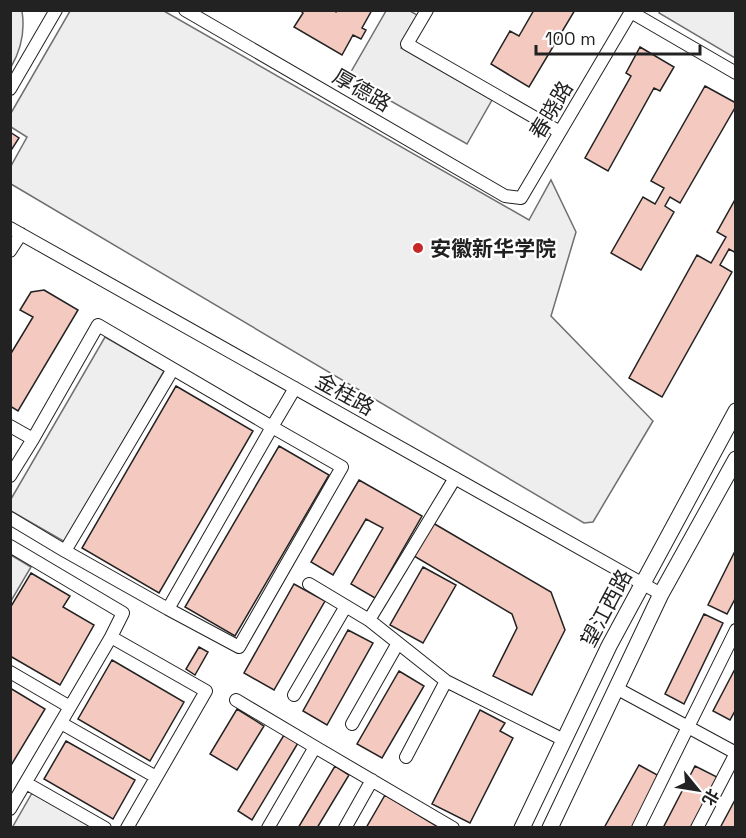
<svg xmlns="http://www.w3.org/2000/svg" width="746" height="838" font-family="'Space Grotesk','Noto Sans SC',sans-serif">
<rect width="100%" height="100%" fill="#fff"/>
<!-- green -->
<path fill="#eee" stroke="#6f6f6f" stroke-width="1.5" d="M11,10l11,1c3,19 -1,39 -11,56z
M70,11h94l365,209 22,-40 25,52 -25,84 102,105 -60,101 -9,1 -573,-339v-18l16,-29 -16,-10v-14z
M660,11h75v47l-76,-45z
M105,337l59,34 -99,171 -54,-31v-12z
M11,555l20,12 -20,34 -1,-1z
M32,793l60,34 -80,1z"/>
<!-- parking -->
<path fill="#ededed" stroke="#6f6f6f" stroke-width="1.5" d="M386,11h24l9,5 -18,32 91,52 -25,44 -119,-67z"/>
<!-- building -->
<path fill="#f3c9c0" stroke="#222" stroke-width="1.5" d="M300,10h33l3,2 1,-2h35l-10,18 4,2 -5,9 -8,-4 -11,20 -48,-28 9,-14z
M534,10h41l-46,77 -38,-23 19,-33 9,5z
M640,47l34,20 -14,24 -6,-3 -46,83 -23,-13 46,-82 -5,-3z
M705,86l31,17v3l-56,97 -10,-6 -5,9 9,6 -33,58 -30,-17 32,-56 12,7 9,-16 -13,-7z
M10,132l9,6 -9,14z
M736,198v55l-7,-4 -9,16 12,7 -70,125 -33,-19 68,-123 14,8 15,-26 -9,-5z
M44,290l34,20 -60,101 -8,-5v-51l23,-38 -13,-7 11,-18z
M176,386l77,45 -94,162 -77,-45z
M279,446l50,29 -94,161 -50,-29z
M359,480l63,36 -47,82 -24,-14 32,-56 -17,-9 -33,56 -22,-13z
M433,523l118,69 14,38 -33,65 -39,-19 24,-48 -5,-14 -98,-58z
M736,549v48l-9,17 -19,-9z
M423,567l33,18 -33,58 -33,-18z
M31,573l39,23 -7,11 31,18 -34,60 -50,-29v-48z
M294,584l31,17 -51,89 -30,-17z
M704,614l19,9 -39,81 -19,-10z
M348,630l25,13 -46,82 -24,-14z
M199,647l9,5 -13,23 -9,-6z
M112,660l72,42 -34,59 -72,-42z
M736,667v42l-6,11 -17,-9z
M399,671l25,15 -42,72 -25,-14z
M10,688l35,21 -35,58z
M237,709l27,17 -27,44 -27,-16z
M480,710l25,13 -5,8 13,7 -43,85 -38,-19z
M284,735l14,8 -46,77 -14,-9z
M66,741l69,39 -22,39 -69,-40z
M639,765l22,12 -28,51h-29z
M335,766l14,9 -32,53h-19z
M695,766l22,11 -26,51h-28z
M385,795l55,33h-74z
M736,798v30h-16z"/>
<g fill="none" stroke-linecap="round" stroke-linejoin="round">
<!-- minor casing -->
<g stroke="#222" stroke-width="14">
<path id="minor" d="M185,10l320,186 16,2 111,-188
M427,10l-20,34 153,88
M631,12l105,61
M10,89l46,-79
M10,228l651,366
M10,251l11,-17
M10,426l23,13 65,-114 174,102 23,-39
M10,476l23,-37
M455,478l-86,142 77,61 118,59
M10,518l55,33
M10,546l113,67 -12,24 95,54 -79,137
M309,584l60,36
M168,609l71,38 103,-180 -70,-40 -104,182 -103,-58 108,-182
M10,672l60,35 -60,102
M616,688l120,65 -39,75
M294,695l52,-89
M236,700l79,47
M70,707l41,-70
M61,723l95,54
M352,724l46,-81
M406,757l40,-76
M26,783l79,45
M268,828l47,-81 138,81
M345,828l27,-48
M638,828l98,-198"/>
</g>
<!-- major casing -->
<g stroke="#222" stroke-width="17">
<path id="major" d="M522,828l87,-182 127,-235
M550,828l111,-234 75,-135"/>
</g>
<!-- minor -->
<use href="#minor" stroke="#fff" stroke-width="12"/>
<!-- major -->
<use href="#major" stroke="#fff" stroke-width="15"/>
</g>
<!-- markers -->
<circle fill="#c62828" stroke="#fff" stroke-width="2" cx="418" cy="248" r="6"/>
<g text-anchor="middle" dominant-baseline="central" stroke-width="4.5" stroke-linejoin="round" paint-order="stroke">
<!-- street labels -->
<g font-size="21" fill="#222" stroke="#fff">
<text transform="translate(362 90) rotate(30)">厚德路</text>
<text transform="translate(551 110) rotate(-59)">春晓路</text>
<text transform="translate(345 394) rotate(29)">金桂路</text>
<text transform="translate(606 608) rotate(-62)">望江西路</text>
</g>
<!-- poi labels -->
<g font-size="21" font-weight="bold" fill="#222" stroke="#fff" text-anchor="start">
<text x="430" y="248">安徽新华学院</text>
</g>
</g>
<!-- border -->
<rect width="746" height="838" fill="none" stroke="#222222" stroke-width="24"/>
<!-- north arrow -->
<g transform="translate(698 790) rotate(120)" stroke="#ffffff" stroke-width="4.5" paint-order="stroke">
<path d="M0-4.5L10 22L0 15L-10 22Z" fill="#222222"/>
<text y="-9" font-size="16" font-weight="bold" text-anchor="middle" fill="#222222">北</text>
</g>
<!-- scale -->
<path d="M536 45v9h164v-9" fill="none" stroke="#222222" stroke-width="3"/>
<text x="545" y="45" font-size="18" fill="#222222" stroke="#ffffff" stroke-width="4.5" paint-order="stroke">100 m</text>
</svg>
